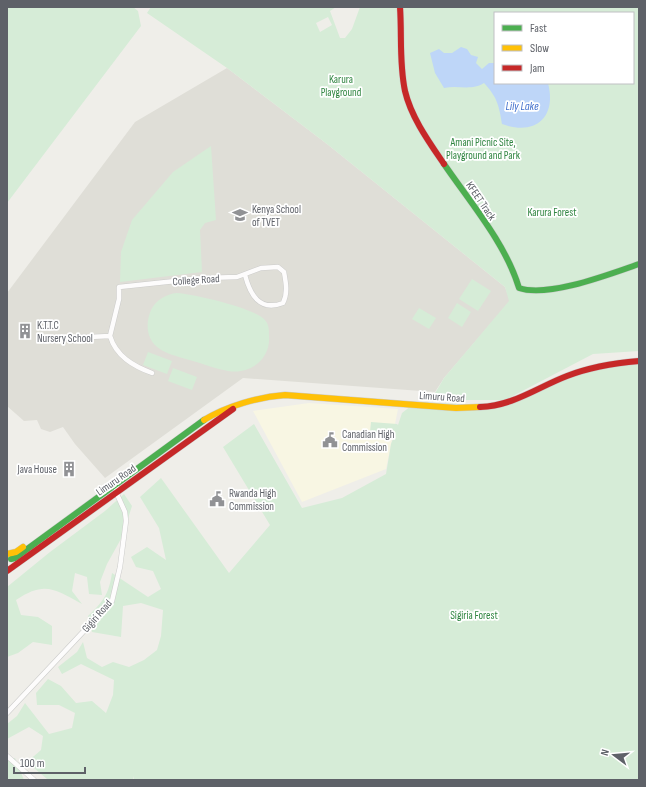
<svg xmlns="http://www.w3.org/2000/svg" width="646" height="787" font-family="'Sofia Sans Condensed',sans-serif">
<rect width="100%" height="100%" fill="#efeee9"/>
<!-- commercial -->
<path fill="#f8f6e3" d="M309,403l89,6 -12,60 -84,33 -49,-91z"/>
<!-- education -->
<path fill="#dfded7" d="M227,68l100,76 178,143 5,14 -66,77 -9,14 -192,-14 -138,100 -30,-34 -12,-17 -13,5 -9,-3 -4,-9 -13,1 -17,-15v-113l128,-171z"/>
<!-- green -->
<path fill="#d6ecd7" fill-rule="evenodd" d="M7,7h126l5,4 3,15 -134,177z
M151,7h185l-6,4 10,27h5l7,-9 8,-22h279v344l-46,3 -88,46h-74l13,-22 65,-77 -4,-14 -178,-143 -100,-76 -80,-55zM495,13h138v70h-138zM328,17l4,8 -12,7 -4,-9z
M211,146l5,74 -11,3 -5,7 2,42 -82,10 1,-30 11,-32 41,-48z
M472,279l19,12 -13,20 -19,-12z
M177,293c17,1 76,15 87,26 5,5 5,10 5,17 2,23 -19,39 -41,35 -12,-2 -24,-7 -35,-10 -18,-6 -41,-8 -45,-30 -1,-7 0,-14 3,-21 5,-10 15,-16 26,-17z
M457,303l14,9 -9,15 -14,-9z
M419,308l17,10 -7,11 -17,-10z
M148,352l24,9 -5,13 -24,-9z
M639,361v419h-505l-1,-4v4h-83l-3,-1 -20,-17 14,-12 2,-14 -14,-9 -22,12v-15l10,-8 8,-13 24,31 23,-6 3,-15 -16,-8h-22l-1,-12 12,-14 13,7 15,17 16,-2 14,12 7,-18 1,-15 -33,-16 -19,10 -4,-7 19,-15 6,-10 4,16 15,9 11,-5 16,5 15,-7 13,-10 4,-14 2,-26 -22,-7 -18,3 -2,31 -29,-5 -4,-16c15,-14 21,-22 24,-43l36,24 13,-8 -8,-18 -17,-4 -5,-10 16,-10 19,13 -7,-32 -19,-31 21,-19 68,95 41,-48 -47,-78 31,-23 48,84 40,-10 44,-24 5,-30 4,-10 -25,-2 1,-10 26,2 1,1 4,-12 14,-11 88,4 66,-31z
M173,368l24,9 -5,13 -24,-9z
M124,494l8,12 -10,31 -15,27 -7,18 2,13 -13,-1 -2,-17 -12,-4 -3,18 10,13c-28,-15 -37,-23 -66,-4l5,15 17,2 14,9v19l-19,-3 -15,11 -11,4v-70l43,-35 55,-41z
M15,758l9,22h-17v-19z"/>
<!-- water -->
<path fill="#bed6f8" d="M461,47l6,2 4,6 7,2 -2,6 6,6 7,-6h6v20h53c9,35 -13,53 -46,41 -3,-19 -5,-27 -18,-41 -12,8 -26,2 -40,5l-9,-15 -5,-20 9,-4 5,4h8z"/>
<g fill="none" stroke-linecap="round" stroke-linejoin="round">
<!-- street casing -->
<g stroke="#cccccb" stroke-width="5.5">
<path id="street" d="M110,336l9,-37v-12l85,-9 33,-1 24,-9 17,-1 6,5c2,11 4,21 -1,31 -24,9 -33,-9 -38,-28
M110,336c6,20 23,30 42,37
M68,338l42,-2
M7,713l105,-112 8,-34 6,-46 -1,-9 -9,-20 1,-10
M7,756l27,24"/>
</g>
<!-- fast casing -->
<g stroke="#cbcccb" stroke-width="7">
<path id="fast" d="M444,164c26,38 62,80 75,124 29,10 91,-14 120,-24
M11,559l4,-1 189,-138"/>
</g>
<!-- slow casing -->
<g stroke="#cbcccb" stroke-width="7">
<path id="slow" d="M204,420c23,-14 54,-23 81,-25l171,13 24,-1
M7,554l9,-2 7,-5"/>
</g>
<!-- jam casing -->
<g stroke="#cbcccb" stroke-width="7">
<path id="jam" d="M400,7c2,28 -1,56 5,84 6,26 24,51 39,73
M480,407c33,-1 58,-20 87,-31 23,-9 48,-13 72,-15
M7,571l226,-162"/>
</g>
<!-- street -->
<use href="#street" stroke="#fdfcfc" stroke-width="4.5"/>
<!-- fast -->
<use href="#fast" stroke="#4caf50" stroke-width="6"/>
<!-- slow -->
<use href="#slow" stroke="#ffc107" stroke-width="6"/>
<!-- jam -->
<use href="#jam" stroke="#c62828" stroke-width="6"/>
</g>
<!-- icons -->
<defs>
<g id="university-bare" transform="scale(1.2)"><path d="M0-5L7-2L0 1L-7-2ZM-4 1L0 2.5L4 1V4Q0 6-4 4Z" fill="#919295" stroke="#fff" stroke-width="2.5" paint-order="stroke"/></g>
<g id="building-bare" transform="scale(1.2)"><path d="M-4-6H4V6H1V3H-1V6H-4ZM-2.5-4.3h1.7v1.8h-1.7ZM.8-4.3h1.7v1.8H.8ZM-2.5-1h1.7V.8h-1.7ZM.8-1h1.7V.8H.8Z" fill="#919295" stroke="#fff" stroke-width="2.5" paint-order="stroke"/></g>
<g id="civic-bare" transform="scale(1.2)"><path d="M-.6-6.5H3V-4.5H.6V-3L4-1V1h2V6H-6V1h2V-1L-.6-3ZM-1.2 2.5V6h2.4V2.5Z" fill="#919295" stroke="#fff" stroke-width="2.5" paint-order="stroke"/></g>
</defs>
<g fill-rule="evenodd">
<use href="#university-bare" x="240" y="215"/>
<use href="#building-bare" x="25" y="331"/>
<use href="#civic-bare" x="330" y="440"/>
<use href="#building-bare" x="69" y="469"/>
<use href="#civic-bare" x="217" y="499"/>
</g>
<g text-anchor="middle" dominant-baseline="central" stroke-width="3.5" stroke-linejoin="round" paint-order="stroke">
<!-- park labels -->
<g font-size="11" fill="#308541" stroke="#fff">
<text x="341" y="79">Karura<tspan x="341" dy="13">Playground</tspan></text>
<text x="483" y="142">Amani Picnic Site,<tspan x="483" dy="13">Playground and Park</tspan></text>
<text x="552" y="212">Karura Forest</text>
<text x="474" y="615">Sigiria Forest</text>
</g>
<!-- street labels -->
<g font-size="11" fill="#5e6168" stroke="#fff">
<text transform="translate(481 201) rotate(56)">KFEET Track</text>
<text transform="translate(196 280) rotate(-4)">College Road</text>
<text transform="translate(442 397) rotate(4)">Limuru Road</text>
<text transform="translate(116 480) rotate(-35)">Limuru Road</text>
<text transform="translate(97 616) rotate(-49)">Gigiri Road</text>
</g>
<!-- poi labels -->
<g font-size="11" fill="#5e6168" stroke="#fff" text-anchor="start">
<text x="252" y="209">Kenya School<tspan x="252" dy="13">of TVET</tspan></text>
<text x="37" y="325">K.T.T.C<tspan x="37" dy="13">Nursery School</tspan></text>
<text x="342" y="434">Canadian High<tspan x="342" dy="13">Commission</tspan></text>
<text x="57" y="469" text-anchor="end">Java House</text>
<text x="229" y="493">Rwanda High<tspan x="229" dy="13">Commission</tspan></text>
</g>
<!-- water labels -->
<g font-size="12" font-style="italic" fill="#4270cc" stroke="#fff">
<text x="522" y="106">Lily Lake</text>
</g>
</g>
<!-- border -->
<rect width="646" height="787" fill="none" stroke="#5e6168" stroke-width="16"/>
<!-- legend -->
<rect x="494" y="12" width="140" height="72" fill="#ffffff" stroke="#bfc0c3"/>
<rect x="502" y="25" width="20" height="6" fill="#4caf50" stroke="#bfc0c3"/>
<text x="530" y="32" font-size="12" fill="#5e6168">Fast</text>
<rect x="502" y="45" width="20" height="6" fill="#ffc107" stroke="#bfc0c3"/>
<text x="530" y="52" font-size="12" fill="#5e6168">Slow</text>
<rect x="502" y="65" width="20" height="6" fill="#c62828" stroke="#bfc0c3"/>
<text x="530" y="72" font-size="12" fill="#5e6168">Jam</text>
<!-- north arrow -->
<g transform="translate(614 755) rotate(286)" stroke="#ffffff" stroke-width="3" paint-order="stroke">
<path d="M0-3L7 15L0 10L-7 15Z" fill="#5e6168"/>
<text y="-6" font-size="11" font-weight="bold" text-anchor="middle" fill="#5e6168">N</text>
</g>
<!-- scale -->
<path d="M14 767v6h71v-6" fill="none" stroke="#5e6168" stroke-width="2"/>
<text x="20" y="767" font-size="12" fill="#5e6168" stroke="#ffffff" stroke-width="3" paint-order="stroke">100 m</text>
</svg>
